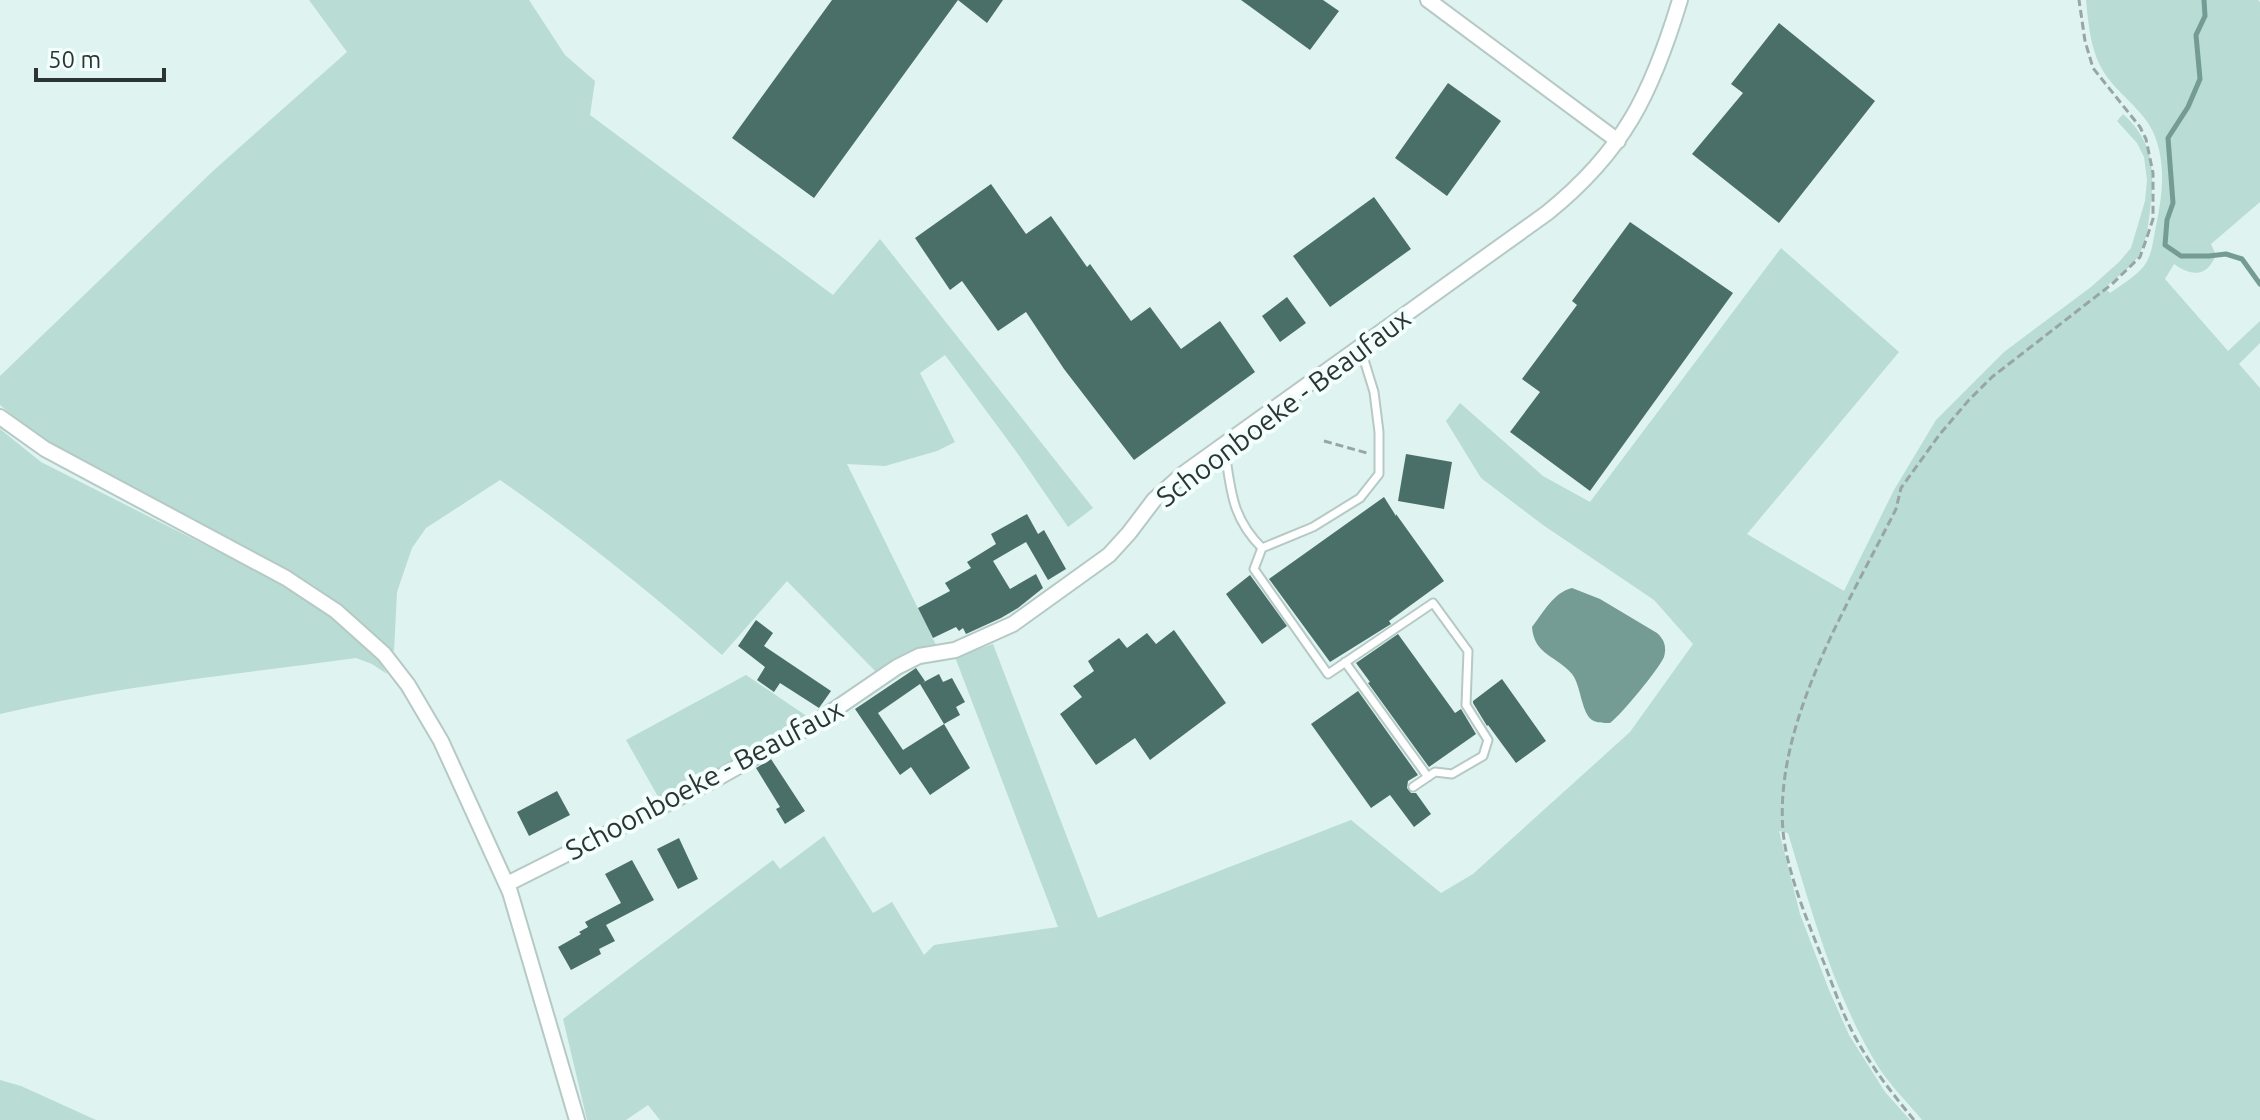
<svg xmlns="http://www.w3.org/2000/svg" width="2260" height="1120" font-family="Ubuntu,sans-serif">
<rect width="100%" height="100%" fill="#dff3f0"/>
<!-- green -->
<path fill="#b9dcd5" d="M309,0h220l36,55 30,26 -5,34 243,180 47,-56 213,269 -25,19 -50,-73 -73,-99 -25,18 35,69 -18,9 -52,15 -38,-2 91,185 -60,25 -91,-93 -65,74c-71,-62 -144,-121 -222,-175l-74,48 -14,20 -15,44 -3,59 -6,-2c-23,-24 -47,-45 -75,-64l-252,-136 -32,-20 -29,-24v-29l213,-205 134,-119z
M2086,0h172l2,2v200l-49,42 5,11c-10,23 -24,21 -42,9l-9,15 63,72 32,-30v22l-21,21 21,24v732h-338c-14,-17 -31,-34 -43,-52 -43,-68 -68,-158 -91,-235l-9,-2 21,83 29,76 20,45 36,57 25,28h-1250l-12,-15 -22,15h-39l-24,-101 210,-159 7,9 44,-33 49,77 19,-11 32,53 10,-10 124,-18 -103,-270 38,-13 105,274 253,-98 90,73 32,-19 157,-142 63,-88 -39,-44 -111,-75 -62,-47 -35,-57 14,-18 83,73 47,26 191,-254 118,104 -152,182 97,57 50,-101 42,-70 68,-68 87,-65 28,-25 12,-14 14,-47 2,-21 -3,-23 -7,-14 -20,-22 6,-7c31,28 32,57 27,97 -2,14 -3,29 -10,42 -7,14 -24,24 -35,35l5,5c11,-8 25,-16 34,-27 7,-9 9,-23 11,-35 7,-33 12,-65 -1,-97 -8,-20 -30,-36 -43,-52 -20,-24 -22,-53 -25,-82z
M0,429l41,33 255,129 58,43 21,20 12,20 -15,-10 -16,-6c-119,16 -240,28 -356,56z
M746,675l65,44 -151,81 -34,-60z
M0,1080l21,6 75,34h-96z"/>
<!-- water -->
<path fill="#749b94" d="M1572,588l28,11 57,34c7,6 10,14 7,24 -6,13 -42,57 -54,66 -6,0 -13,0 -18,-3 -11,-8 -11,-35 -20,-46 -15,-18 -38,-19 -40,-47 11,-14 22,-35 40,-39z"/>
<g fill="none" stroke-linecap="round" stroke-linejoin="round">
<!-- stream -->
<path stroke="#749b94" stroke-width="5" d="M2204,0l1,16 -9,19 4,44 -12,28 -20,31 5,65 -6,17 -2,25 16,11h28l17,-2 16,5 18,25"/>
</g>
<!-- building -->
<path fill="#4a6f69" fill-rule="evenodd" d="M832,0h171l-16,23 -29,-23 -144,198 -82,-60z
M1241,0h82l16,11 -29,39z
M1779,23l96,78 -96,122 -87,-69 51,-61 -12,-9z
M1448,83l53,38 -54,75 -52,-38z
M991,184l35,50 25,-18 36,51 3,-3 41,57 19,-14 31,42 39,-28 35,51 -121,88 -70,-91 -38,-57 -28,19 -36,-50 -12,9 -35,-52z
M1374,197l37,52 -81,58 -37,-51z
M1630,222l103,71 -143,198 -80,-59 30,-40 -18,-13 55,-74 -5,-4z
M1287,297l19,26 -26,19 -18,-26z
M1406,454l46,8 -8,47 -46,-8z
M1384,497l12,19v-2l48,67 -55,40 2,3 -61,38 -61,-83z
M1027,514l11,20 6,-4 22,39 -18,11 -22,-38 -33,19 17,28 26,-15 7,14 -25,20 -17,10 -35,16 -3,-6 -4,3 -3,-4 -23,11 -15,-30 32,-17 -5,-8 26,-15 -4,-6 29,-18 -5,-10z
M1250,575l37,51 -25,18 -36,-50z
M756,620l17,13 -9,13 67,45 -12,17 -39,-25 -6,9 -17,-12 8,-13 -27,-21z
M1174,630l52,73 -76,57 -15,-22 -39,27 -36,-51 22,-17 -9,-11 21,-15 -6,-10 31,-23 8,10 20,-15 9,11z
M1398,634l57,79 6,-4 15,25 -47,33 -61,-84 2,-1 -14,-19z
M916,668l9,13 -3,2 17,-9 4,8 9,-4 13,24 -9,5 4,8 -16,9 26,44 -40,27 -19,-28 -11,8 -45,-66zM920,684l24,40 -41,26 -25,-37z
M1502,679l44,62 -30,22 -28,-38 -1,1 -14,-23v-2z
M1358,691l60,84 -10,6 -1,7 4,5h5l15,21 -17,13 -24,-32 -19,13 -60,-84z
M771,759l34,52 -20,13 -9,-15 4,-2 -24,-39z
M557,791l13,24 -41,21 -12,-24z
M679,838l19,41 -20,10 -21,-40z
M632,860l22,40 -48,25 9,16 -16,8 2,5 -30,16 -13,-23 23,-13 -2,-2 9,-5 -3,-5 36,-19 -16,-29z"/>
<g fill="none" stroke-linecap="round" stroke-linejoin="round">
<!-- lane casing -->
<g stroke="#b5c9c5" stroke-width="11">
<path id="lane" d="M1224,445c7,43 6,71 38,103l51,-21 47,-29 19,-24v-42l-5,-40 -14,-45
M1262,548l-8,21 74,105 105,-71 35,48 -2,54 22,35 -5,16 -31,18 -17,-2 -22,15
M1345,662l83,115"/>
</g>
<!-- street casing -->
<g stroke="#b5c9c5" stroke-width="18">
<path id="street" d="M1428,0l190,141
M0,417l45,32 241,129 50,33 48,43 24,31 33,56 69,151 67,228
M507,884l209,-105 96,-54 85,-58 22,-11 36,-6 58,-26 96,-69 20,-22 25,-33 29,-26 364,-261c77,-62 105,-120 133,-213"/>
</g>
<!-- path -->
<path stroke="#97a6a4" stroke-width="3" stroke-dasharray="8 4" stroke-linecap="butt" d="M1324,441l43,12
M1914,1120c-23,-28 -45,-56 -62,-89 -12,-23 -20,-49 -30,-73 -15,-39 -35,-85 -39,-127 -9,-109 66,-228 113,-322l5,-21 39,-54 28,-33 24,-24 120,-93 28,-27 6,-17 7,-21v-46l-7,-34 -6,-12 -47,-59 -8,-27 -6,-41"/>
<!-- lane -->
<use href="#lane" stroke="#fff" stroke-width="7"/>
<!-- street -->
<use href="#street" stroke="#fff" stroke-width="14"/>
</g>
<g text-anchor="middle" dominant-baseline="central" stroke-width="8" stroke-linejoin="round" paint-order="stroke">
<!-- street labels -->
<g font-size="28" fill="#2d3533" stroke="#f3fffc">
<text transform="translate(1283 407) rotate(-37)">Schoonboeke - Beaufaux</text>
<text transform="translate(704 779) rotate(-28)">Schoonboeke - Beaufaux</text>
</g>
</g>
<!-- scale -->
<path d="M36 68v12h128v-12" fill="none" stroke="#2d3533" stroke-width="4"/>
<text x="48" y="68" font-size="24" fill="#2d3533" stroke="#f3fffc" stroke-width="6" paint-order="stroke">50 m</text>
</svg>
